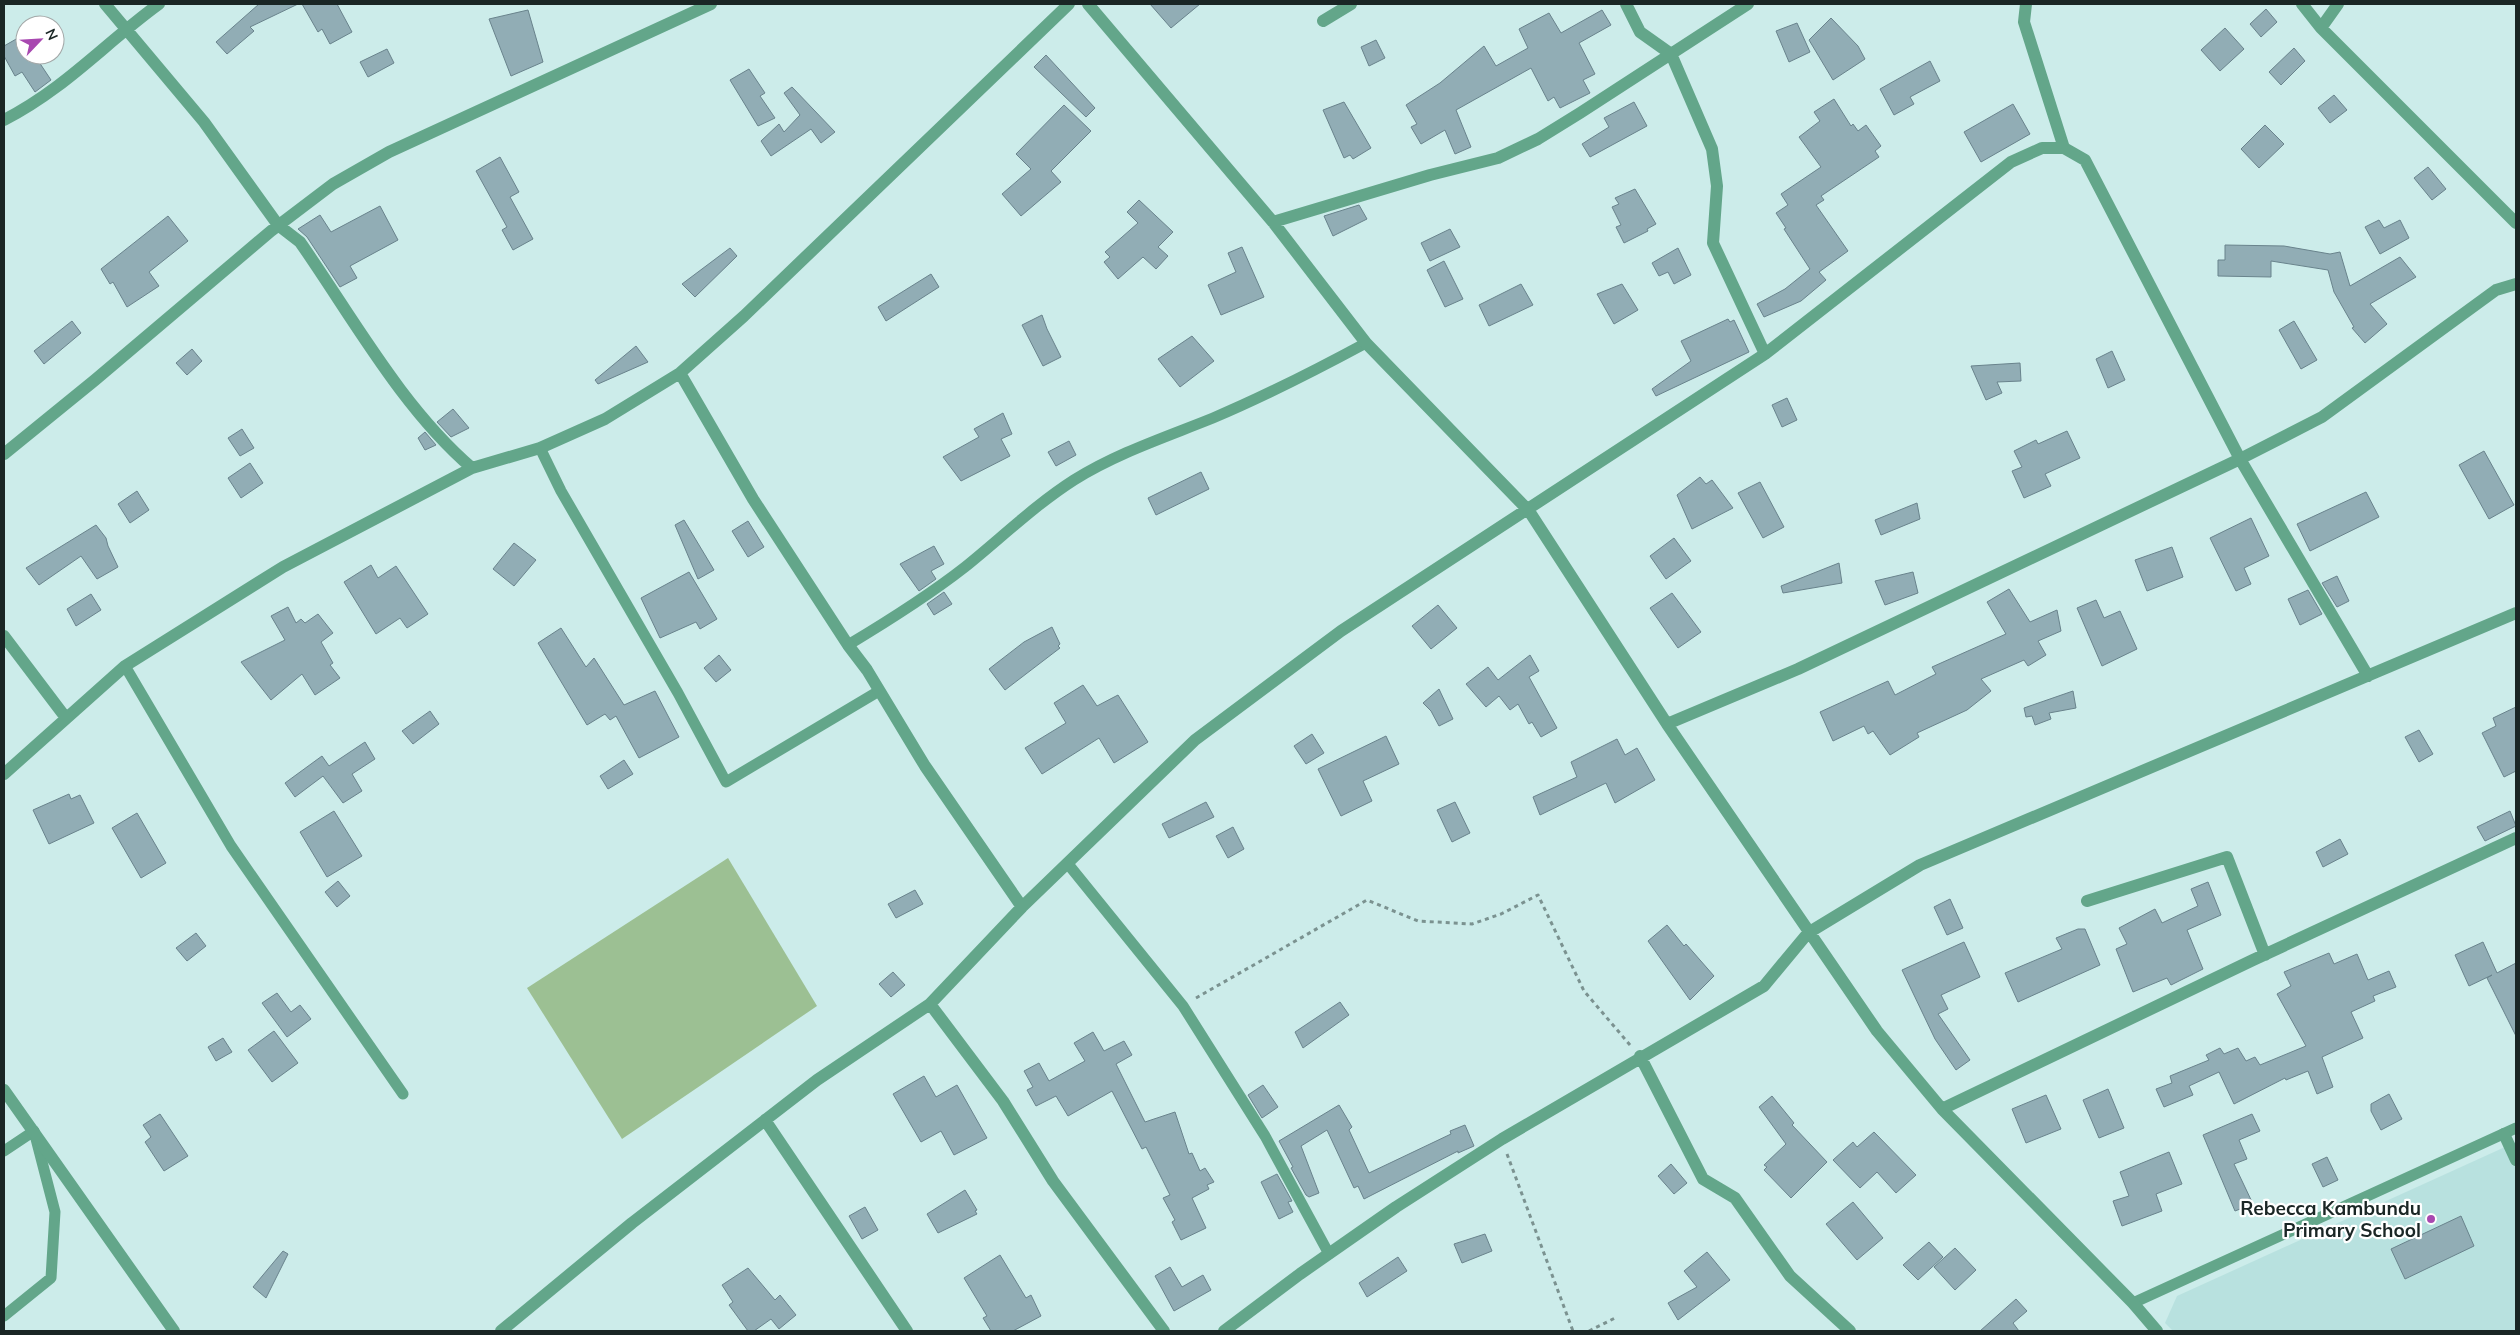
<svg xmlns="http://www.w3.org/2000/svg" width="2520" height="1335" font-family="Mulish,sans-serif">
<rect width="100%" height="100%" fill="#ccecea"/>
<!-- built -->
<path fill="#b8e1df" d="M2516,1142v189h-343l-8,-8 12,-27z"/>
<!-- green -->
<path fill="#9cc093" d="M728,858l89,148 -195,133 -95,-151z"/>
<!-- building -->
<path fill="#91adb5" stroke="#69838c" d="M259,4h39l-48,23 4,4 -27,23 -11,-12z
M302,4h35l15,28 -22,12 -8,-15 -4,3z
M1150,4h50l-29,24z
M2266,9l11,13 -16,15 -11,-13z
M528,10l15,52 -32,14 -22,-57z
M1602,10l9,15 -32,18 16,31 -12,6 7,13 -30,15 -6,-11 -6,4 -17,-33 -75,42 15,37 -16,7 -10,-24 -24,14 -10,-17 6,-3 -11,-19 34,-22 44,-37 12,20 32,-18 -9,-19 30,-16 12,20z
M1831,18l27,28 7,13 -32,21 -24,-40z
M1797,23l13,29 -21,10 -13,-31z
M2225,28l19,21 -24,22 -19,-21z
M25,34v21h27l-13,7 12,18 -16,12 -13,-20 -7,4 -11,-20v-10z
M1376,40l9,18 -16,8 -8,-19z
M2294,48l11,13 -24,24 -12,-13z
M387,49l7,14 -26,14 -8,-15z
M1046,55l49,53 -9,9 -52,-50z
M1930,61l10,20 -30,16 4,7 -20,11 -14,-26z
M749,69l16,24 -5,3 15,22 -17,8 -28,-46z
M792,87l43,45 -14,11 -10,-14 -40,27 -10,-15 18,-17 5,8 16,-17 -16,-22z
M2334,95l13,15 -17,13 -12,-15z
M1834,99l17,27 2,-2 5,7 8,-6 15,21 -6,5 4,6 -58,39 3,4 -8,5 32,46 -29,21 7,8 -25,21 -37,16 -7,-13 28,-15 25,-20 -26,-40 2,-1 -10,-15 12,-8 -7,-11 40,-27 -22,-30 21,-16 -6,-9z
M1344,102l27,46 -18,11 -3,-4 -6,3 -21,-48z
M1634,102l13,24 -57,31 -8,-13 27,-17 -5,-9z
M2013,104l17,30 -49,28 -17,-30z
M1064,105l27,26 -40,40 10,11 -40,34 -19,-22 29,-25 -15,-15z
M2265,125l19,19 -25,24 -18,-19z
M500,157l19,35 -9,5 23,42 -20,11 -11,-20 5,-3 -31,-56z
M2428,167l18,22 -14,11 -18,-22z
M1635,189l21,35 -9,5 1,2 -24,12 -8,-16 5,-2 -9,-18 7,-3 -4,-6z
M1139,200l34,32 -15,15 10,9 -12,13 -13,-12 -25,22 -14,-17 6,-5 -5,-5 33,-29 -11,-11z
M1359,205l8,14 -34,17 -9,-20z
M380,206l18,34 -48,26 7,12 -17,9 -33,-50 -9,-8 22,-14 11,17z
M168,216l20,25 -39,31 10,14 -32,21 -14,-25 -3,2 -9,-15z
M2379,220l5,8 16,-8 9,18 -29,16 -15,-27z
M1450,229l10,18 -30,14 -9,-18z
M2225,245l59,1 46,8 10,-2 10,34 50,-29 16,20 -46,27 17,20 -22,19 -13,-15 2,-1 -20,-35 -6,-22 -57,-9v16l-53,-1v-16h7z
M1242,247l22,50 -43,18 -13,-30 28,-13 -8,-19z
M730,248l7,8 -42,41 -13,-13z
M1678,248l13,27 -17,9 -6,-12 -9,4 -7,-13z
M1444,261l19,38 -18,8 -18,-37z
M931,274l8,13 -53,34 -8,-14z
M1521,284l12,21 -44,21 -10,-21z
M1622,284l16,26 -24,14 -17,-30z
M1042,315l5,14 14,28 -18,9 -21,-41z
M1728,319l2,3 4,-2 15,32 -93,44 -4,-7 39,-28 -10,-20z
M72,321l9,12 -37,31 -10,-13z
M2294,321l23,39 -16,9 -22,-39z
M1192,336l22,25 -34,26 -22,-28z
M636,346l12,16 -50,22 -3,-4z
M192,349l10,12 -15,14 -11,-12z
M2112,351l13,29 -17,8 -12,-29z
M2020,363l1,18 -24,1 5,11 -16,7 -15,-34z
M1787,398l10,22 -15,7 -10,-22z
M453,409l16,19 -18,9 -14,-15z
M1003,413l9,21 -11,5 9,17 -49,25 -18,-24 36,-20 -5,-8z
M242,429l12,19 -14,8 -12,-18z
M2067,431l13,27 -35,16 6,12 -27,12 -12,-27 10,-4 -8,-16 22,-11 2,4z
M425,432l11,13 -11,5 -7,-12z
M1069,441l7,14 -20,11 -8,-14z
M2484,451l30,54 -25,14 -30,-54z
M250,463l13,20 -22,15 -13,-20z
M1201,472l8,17 -53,26 -8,-17z
M1700,477l6,7 6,-4 21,28 -41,21 -15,-34z
M1760,482l24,45 -21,11 -25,-45z
M137,491l12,19 -19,13 -12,-19z
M2366,492l13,25 -69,34 -13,-27z
M1917,503l3,16 -39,16 -6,-15z
M2251,518l18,38 -25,12 7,16 -15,7 -26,-53z
M684,520l30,50 -16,9 -23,-54z
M748,521l16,26 -16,10 -16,-26z
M96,525l10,13 2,8 10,21 -21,12 -16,-23 -42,29 -13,-17z
M1674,538l17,23 -25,18 -16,-23z
M514,543l22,17 -22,26 -21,-17z
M934,546l10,18 -13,7 5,8 -17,12 -19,-27z
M2172,547l11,30 -36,14 -12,-31z
M1839,563l3,20 -59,10 -2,-7z
M371,565l7,13 18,-12 32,48 -21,14 -7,-10 -24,16 -32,-52z
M689,572l28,47 -17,10 -4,-7 -36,16 -19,-40z
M1913,572l5,21 -33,12 -10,-24z
M2337,576l12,25 -12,6 -15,-24z
M2009,589l21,33 27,-12 4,21 -23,10 8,14 -18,11 -4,-6 -43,19 10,12 -24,19 -50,23 2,4 -29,18 -17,-24 -5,3 -4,-8 -31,15 -13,-29 68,-31 7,14 41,-21 -4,-7 74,-33 -19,-32z
M2308,590l14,24 -22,11 -12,-26z
M944,592l8,12 -18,11 -7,-11z
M1672,593l29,39 -23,16 -28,-40z
M91,594l10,16 -25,16 -9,-17z
M2096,600l8,18 16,-7 17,38 -35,17 -25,-58z
M1438,605l19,23 -26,21 -19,-23z
M288,607l8,16 5,-4 4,4 13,-9 15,19 -12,9 12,21 -3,2 10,13 -25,17 -13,-21 -31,26 -30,-38 44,-22 -14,-24z
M1052,627l8,17 -2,2 2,2 -55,42 -16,-21 35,-27z
M561,628l25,39 8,-9 30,47 31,-14 24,46 -40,21 -23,-42 -6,4 -5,-6 -18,11 -49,-82z
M719,655l12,15 -15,12 -12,-14z
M1530,655l9,16 -10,6 28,51 -16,9 -9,-15 -3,2 -11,-20 -8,6 -11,-14 -13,11 -20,-23 22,-17 10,13z
M1083,685l14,21 21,-11 30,47 -34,21 -15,-25 -57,36 -17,-26 41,-25 -12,-20z
M1439,689l14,30 -14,7 -8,-15 -8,-8z
M2073,691l3,17 -27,5 2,6 -16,6 -3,-9 -6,1 -2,-9z
M2516,707v64l-12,6 -22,-44 14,-7 -3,-8z
M430,711l9,13 -26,20 -11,-13z
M2419,730l14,24 -14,8 -14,-25z
M1312,734l12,19 -18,11 -12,-18z
M1386,736l13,28 -36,17 9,20 -31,15 -23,-47z
M1617,739l8,16 12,-7 18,32 -40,23 -9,-20 -66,32 -7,-18 44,-20 -6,-15z
M365,742l10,17 -23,15 10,17 -19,12 -20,-27 -28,21 -10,-14 37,-27 7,10z
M624,760l9,14 -25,15 -8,-13z
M69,794l2,5 9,-4 14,28 -45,21 -16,-34z
M1206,802l8,15 -45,21 -7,-14z
M1455,802l15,31 -18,9 -15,-32z
M334,811l28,45 -35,21 -27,-45z
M2510,811l6,15 -31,15 -8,-14z
M137,813l29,50 -25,15 -29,-50z
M1233,827l11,22 -16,9 -12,-22z
M2340,839l8,15 -25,13 -7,-15z
M338,881l12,15 -13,11 -12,-15z
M2208,882l13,33 -34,15 16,39 -32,16 -4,-7 -34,14 -17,-43 11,-5 -8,-16 36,-19 7,14 36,-17 -7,-17z
M915,890l8,14 -27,14 -8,-14z
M1950,899l13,29 -16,7 -13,-28z
M1667,925l17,21 2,-2 28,32 -24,24 -42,-59z
M2078,929h7l15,36 -82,37 -13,-29 57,-24 -6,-11z
M196,933l10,13 -19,15 -11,-13z
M1964,942l16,35 -39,18 7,14 -10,5 32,46 -14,10 -21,-31 -33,-69z
M2483,942l14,31 19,-10v73l-29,-58 5,-3 -23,11 -14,-31z
M2329,953l5,11 23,-10 11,26 21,-9 7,16 -23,9 2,5 -24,11 12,26 -41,19 11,30 -16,7 -9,-23 -22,9 -1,-2 -51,26 -15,-32 -30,14 4,9 -29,12 -8,-18 16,-6 -2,-7 39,-16 -3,-5 14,-7 4,6 14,-6 8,13 9,-4 5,8 46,-19 -29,-52 14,-8 -7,-14z
M893,972l12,13 -14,12 -12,-13z
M277,993l14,19 9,-7 11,14 -24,18 -25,-34z
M1340,1002l9,13 -46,33 -8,-16z
M274,1031l24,32 -26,19 -24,-32z
M1093,1032l11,19 20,-10 8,14 -16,9 29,58 30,-10 14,42 3,-1 8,18 5,-3 9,14 -7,3 2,4 -17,9 14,30 -25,12 -9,-18 3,-2 -12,-22 7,-3 -24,-48 -4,2 -30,-58 -44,25 -12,-20 -20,10 -9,-16 6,-3 -9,-16 15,-8 10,18 36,-20 -11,-18z
M223,1038l9,14 -16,9 -8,-14z
M924,1076l12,21 21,-12 30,53 -33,17 -13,-24 -20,11 -28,-48z
M1263,1085l15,22 -16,11 -14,-23z
M2108,1089l16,39 -25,10 -16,-38z
M2389,1094l13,25 -21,11 -10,-19v-7z
M2046,1095l15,34 -35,14 -14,-34z
M1772,1096l22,27 -2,2 35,37 -36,36 -27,-28 3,-3 -3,-2 22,-21 -27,-37z
M1339,1105l13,22 -3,3 20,43 82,-39 -1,-3 15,-6 9,21 -16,7v-2l-94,48 -6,-13 -4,2 -27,-58 -26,16 18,47 -10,4 -3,-2 -15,-27 2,-1 -14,-26z
M160,1114l28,42 -24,15 -19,-29 6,-5 -8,-12z
M2252,1114l8,17 -21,9 8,19 -13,5 19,40 -18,7 -32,-76z
M1874,1132l42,43 -20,18 -19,-21 -17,16 -27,-28 20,-18 4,5z
M2169,1152l13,32 -26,10 6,17 -40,15 -9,-25 16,-5 -9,-24z
M2327,1157l11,23 -15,7 -11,-23z
M1671,1164l16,19 -13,11 -16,-18z
M1277,1174l15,27 -4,1 5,10 -14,7 -18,-37z
M965,1190l12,20 -2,1 2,3 -39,19 -11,-19z
M1853,1202l30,36 -26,22 -31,-36z
M865,1207l13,23 -16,9 -13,-23z
M2461,1216l13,30 -69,33 -14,-30z
M1485,1234l7,17 -30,12 -8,-19z
M1929,1242l14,15 -25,23 -15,-15z
M1955,1248l21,22 -21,20 -21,-23z
M283,1251l5,3 -22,44 -13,-11z
M1707,1252l23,28 -52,40 -10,-17 29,-16 -13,-16z
M1000,1255l26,43 5,-3 10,21 -28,15h-22l-8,-13 4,-2 -23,-38z
M1398,1257l9,14 -40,26 -8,-14z
M1170,1267l12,20 21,-12 8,15 -37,21 -19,-35z
M748,1268l27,32 5,-5 16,20 -17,14 -8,-10 -17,12h-6l-19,-26 4,-3 -11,-17z
M2016,1299l11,12 -14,12 6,8h-39z"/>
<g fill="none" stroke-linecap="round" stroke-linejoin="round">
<!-- path -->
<path stroke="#7b9290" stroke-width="3" stroke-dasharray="4 4" stroke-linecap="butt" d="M1196,998l171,-98 51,21 54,3 29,-10 37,-19 46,96 46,54
M1507,1154l66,177
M1589,1331l28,-14"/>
<!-- service -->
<path stroke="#63a68a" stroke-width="11" d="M540,448l21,43 117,202 48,89 153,-91
M848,645c40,-24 80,-49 117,-78 36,-29 70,-62 109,-87 43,-27 92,-43 139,-62 52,-22 103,-48 153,-75
M125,666l106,180 172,248
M1068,864l115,142 82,130 64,118
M4,1151l30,-20 21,81 -4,66 -47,38
M2133,1303l383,-175"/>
<!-- minor -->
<path stroke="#63a68a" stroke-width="12" d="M105,4l99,118 74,103 22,17c53,76 102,166 172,226
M1088,4l185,218 93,121 163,168 138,213 210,307 65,78 191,194 24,28
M1626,4l14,28 31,22 41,95 5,37 -4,57 52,111
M2026,4l-2,18 40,126
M2302,4l19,24 195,195
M1323,21l28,-17
M2321,28l17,-24
M4,120c62,-32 100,-76 155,-116
M1273,222l157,-47 68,-17 40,-19 42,-26 168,-109
M680,373l73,126 95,146 19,25 58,96 97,141
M4,454l91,-74 176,-149 62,-47 56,-32 322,-148
M4,636l62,82
M1667,724l131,-55 442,-210 82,-42 174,-127 20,-6
M4,774l121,-108 158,-99 189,-99 68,-20 65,-29 75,-46 64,-57 325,-312
M2087,901l140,-44 38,98
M930,1004l73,97 50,80 111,150
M1640,1056l63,123 32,19 55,78 60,55
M4,1090l170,241
M1942,1109l311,-149 263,-122
M765,1120l142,211
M2504,1134l12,26
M501,1331l131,-108 185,-143 113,-76 92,-97 173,-167 146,-109 424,-277 246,-192 31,-14h22l21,12 155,299 128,217
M1224,1331l76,-57 96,-67 106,-68 262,-153 44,-53 112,-68 596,-252"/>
</g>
<!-- markers -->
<circle fill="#a848b0" stroke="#fff" stroke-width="2" cx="2431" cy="1219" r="5"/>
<g text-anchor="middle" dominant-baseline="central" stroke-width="4.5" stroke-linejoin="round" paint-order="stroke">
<!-- poi labels -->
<g font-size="19" font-weight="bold" fill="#1a2625" stroke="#fff" text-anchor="end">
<text x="2421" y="1208">Rebecca Kambundu<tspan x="2421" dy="22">Primary School</tspan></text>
</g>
</g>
<!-- border -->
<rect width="2520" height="1335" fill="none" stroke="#1a2625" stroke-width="10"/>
<!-- north arrow -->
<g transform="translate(40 40) rotate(65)"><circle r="24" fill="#ffffff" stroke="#a3a8a8"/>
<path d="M0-4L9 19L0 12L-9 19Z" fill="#a848b0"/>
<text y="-8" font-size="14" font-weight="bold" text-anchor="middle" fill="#1a2625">N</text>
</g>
</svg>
